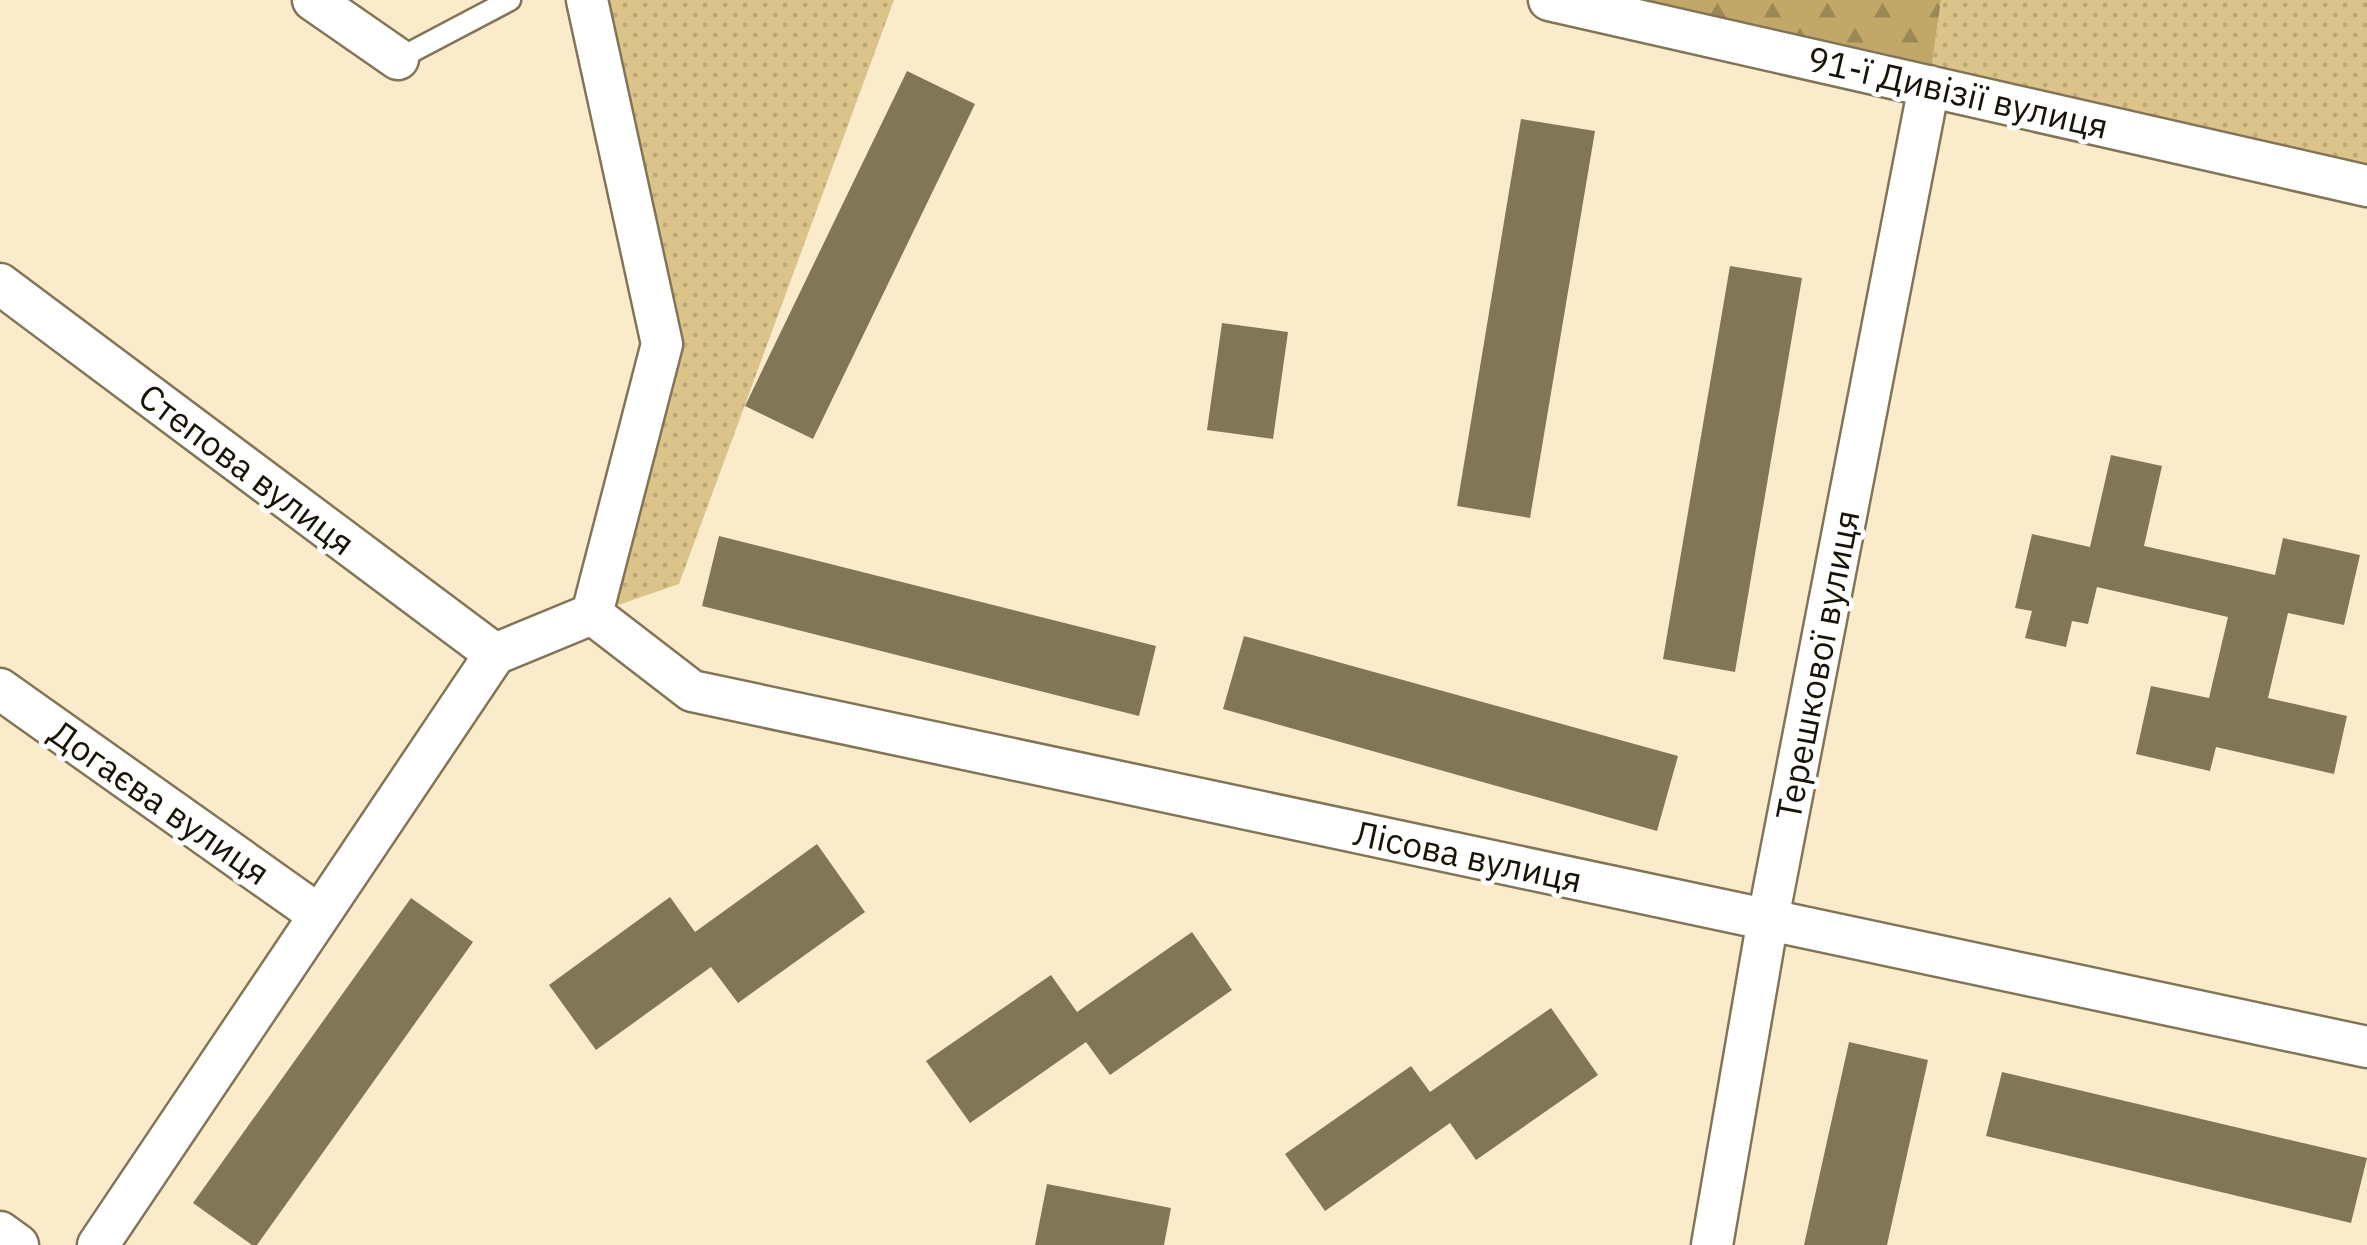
<svg xmlns="http://www.w3.org/2000/svg" width="2367" height="1245" font-family="'IBM Plex Sans',sans-serif">
<defs>
<pattern id="grass-dots" width="8" height="8" patternUnits="userSpaceOnUse" patternTransform="scale(2.5)"><rect width="8" height="8" fill="#dbc389"/><path d="M2 2h.1M6 6h.1" fill="none" stroke="#bba775" stroke-width="1.8" stroke-linecap="round"/></pattern>
<pattern id="forest-firs" width="22" height="20" patternUnits="userSpaceOnUse" patternTransform="scale(2.5)"><rect width="22" height="20" fill="#c1a868"/><path d="M5 1l3.5 6h-7zM16 11l3.5 6h-7z" fill="#9c8854"/></pattern>
</defs>
<rect width="100%" height="100%" fill="#faeccb"/>
<!-- grass -->
<path fill="url(#grass-dots)" d="M587,0h307l-215,584 -87,30 70,-270z
M1941,0h426v186l-438,-100z"/>
<!-- forest -->
<path fill="url(#forest-firs)" d="M1549,0h392l-12,86z"/>
<!-- building -->
<path fill="#827658" d="M907,71l68,33 -162,335 -68,-33z
M1521,119l74,12 -65,387 -73,-12z
M1730,266l72,12 -67,394 -72,-13z
M1222,323l66,9 -15,107 -66,-9z
M2111,455l51,11 -18,80 131,29 8,-37 77,17 -16,70 -56,-12 -20,85 79,18 -13,58 -118,-27 -6,24 -74,-17 15,-68 58,12 19,-81 -131,-30 -9,37 -16,-3 -6,26 -41,-9 7,-27 -17,-3 17,-74 58,13z
M719,536l437,110 -17,70 -437,-110z
M1244,636l434,120 -21,75 -434,-122z
M817,844l48,68 -127,91 -27,-36 -115,83 -47,-65 121,-88 25,35z
M411,898l62,44 -216,303h-5l-59,-42z
M1192,932l40,58 -122,85 -24,-33 -116,81 -44,-62 125,-86 26,37z
M1551,1008l47,67 -122,85 -26,-37 -125,88 -40,-57 126,-88 19,26z
M1849,1042l79,18 -41,185h-83z
M2002,1072l365,86 -16,65 -365,-87z
M1047,1184l124,24 -7,37h-129z"/>
<g fill="none" stroke-linecap="round" stroke-linejoin="round">
<!-- service casing -->
<g stroke="#827557" stroke-width="25">
<path id="service" d="M398,59l112,-59"/>
</g>
<!-- minor casing -->
<g stroke="#827557" stroke-width="45">
<path id="minor" d="M313,0l85,59
M1549,0l818,186
M0,284l495,370
M592,614l100,77 1675,356
M0,689l319,226
M0,1232l18,13
M98,1245l397,-591 97,-40 70,-270 -75,-344
M1712,1245l56,-326 161,-833"/>
</g>
<!-- service -->
<use href="#service" stroke="#fff" stroke-width="20"/>
<!-- minor -->
<use href="#minor" stroke="#fff" stroke-width="40"/>
</g>
<g text-anchor="middle" dominant-baseline="central" stroke-width="10" stroke-linejoin="round" paint-order="stroke">
<!-- street labels -->
<g font-size="35" fill="#181307" stroke="#fff">
<text transform="translate(1958 92) rotate(13)">91-ї Дивізії вулиця</text>
<text transform="translate(247 469) rotate(37)">Степова вулиця</text>
<text transform="translate(1817 665) rotate(-79)">Терешкової вулиця</text>
<text transform="translate(160 802) rotate(35)">Догаєва вулиця</text>
<text transform="translate(1468 856) rotate(12)">Лісова вулиця</text>
</g>
</g>
</svg>
